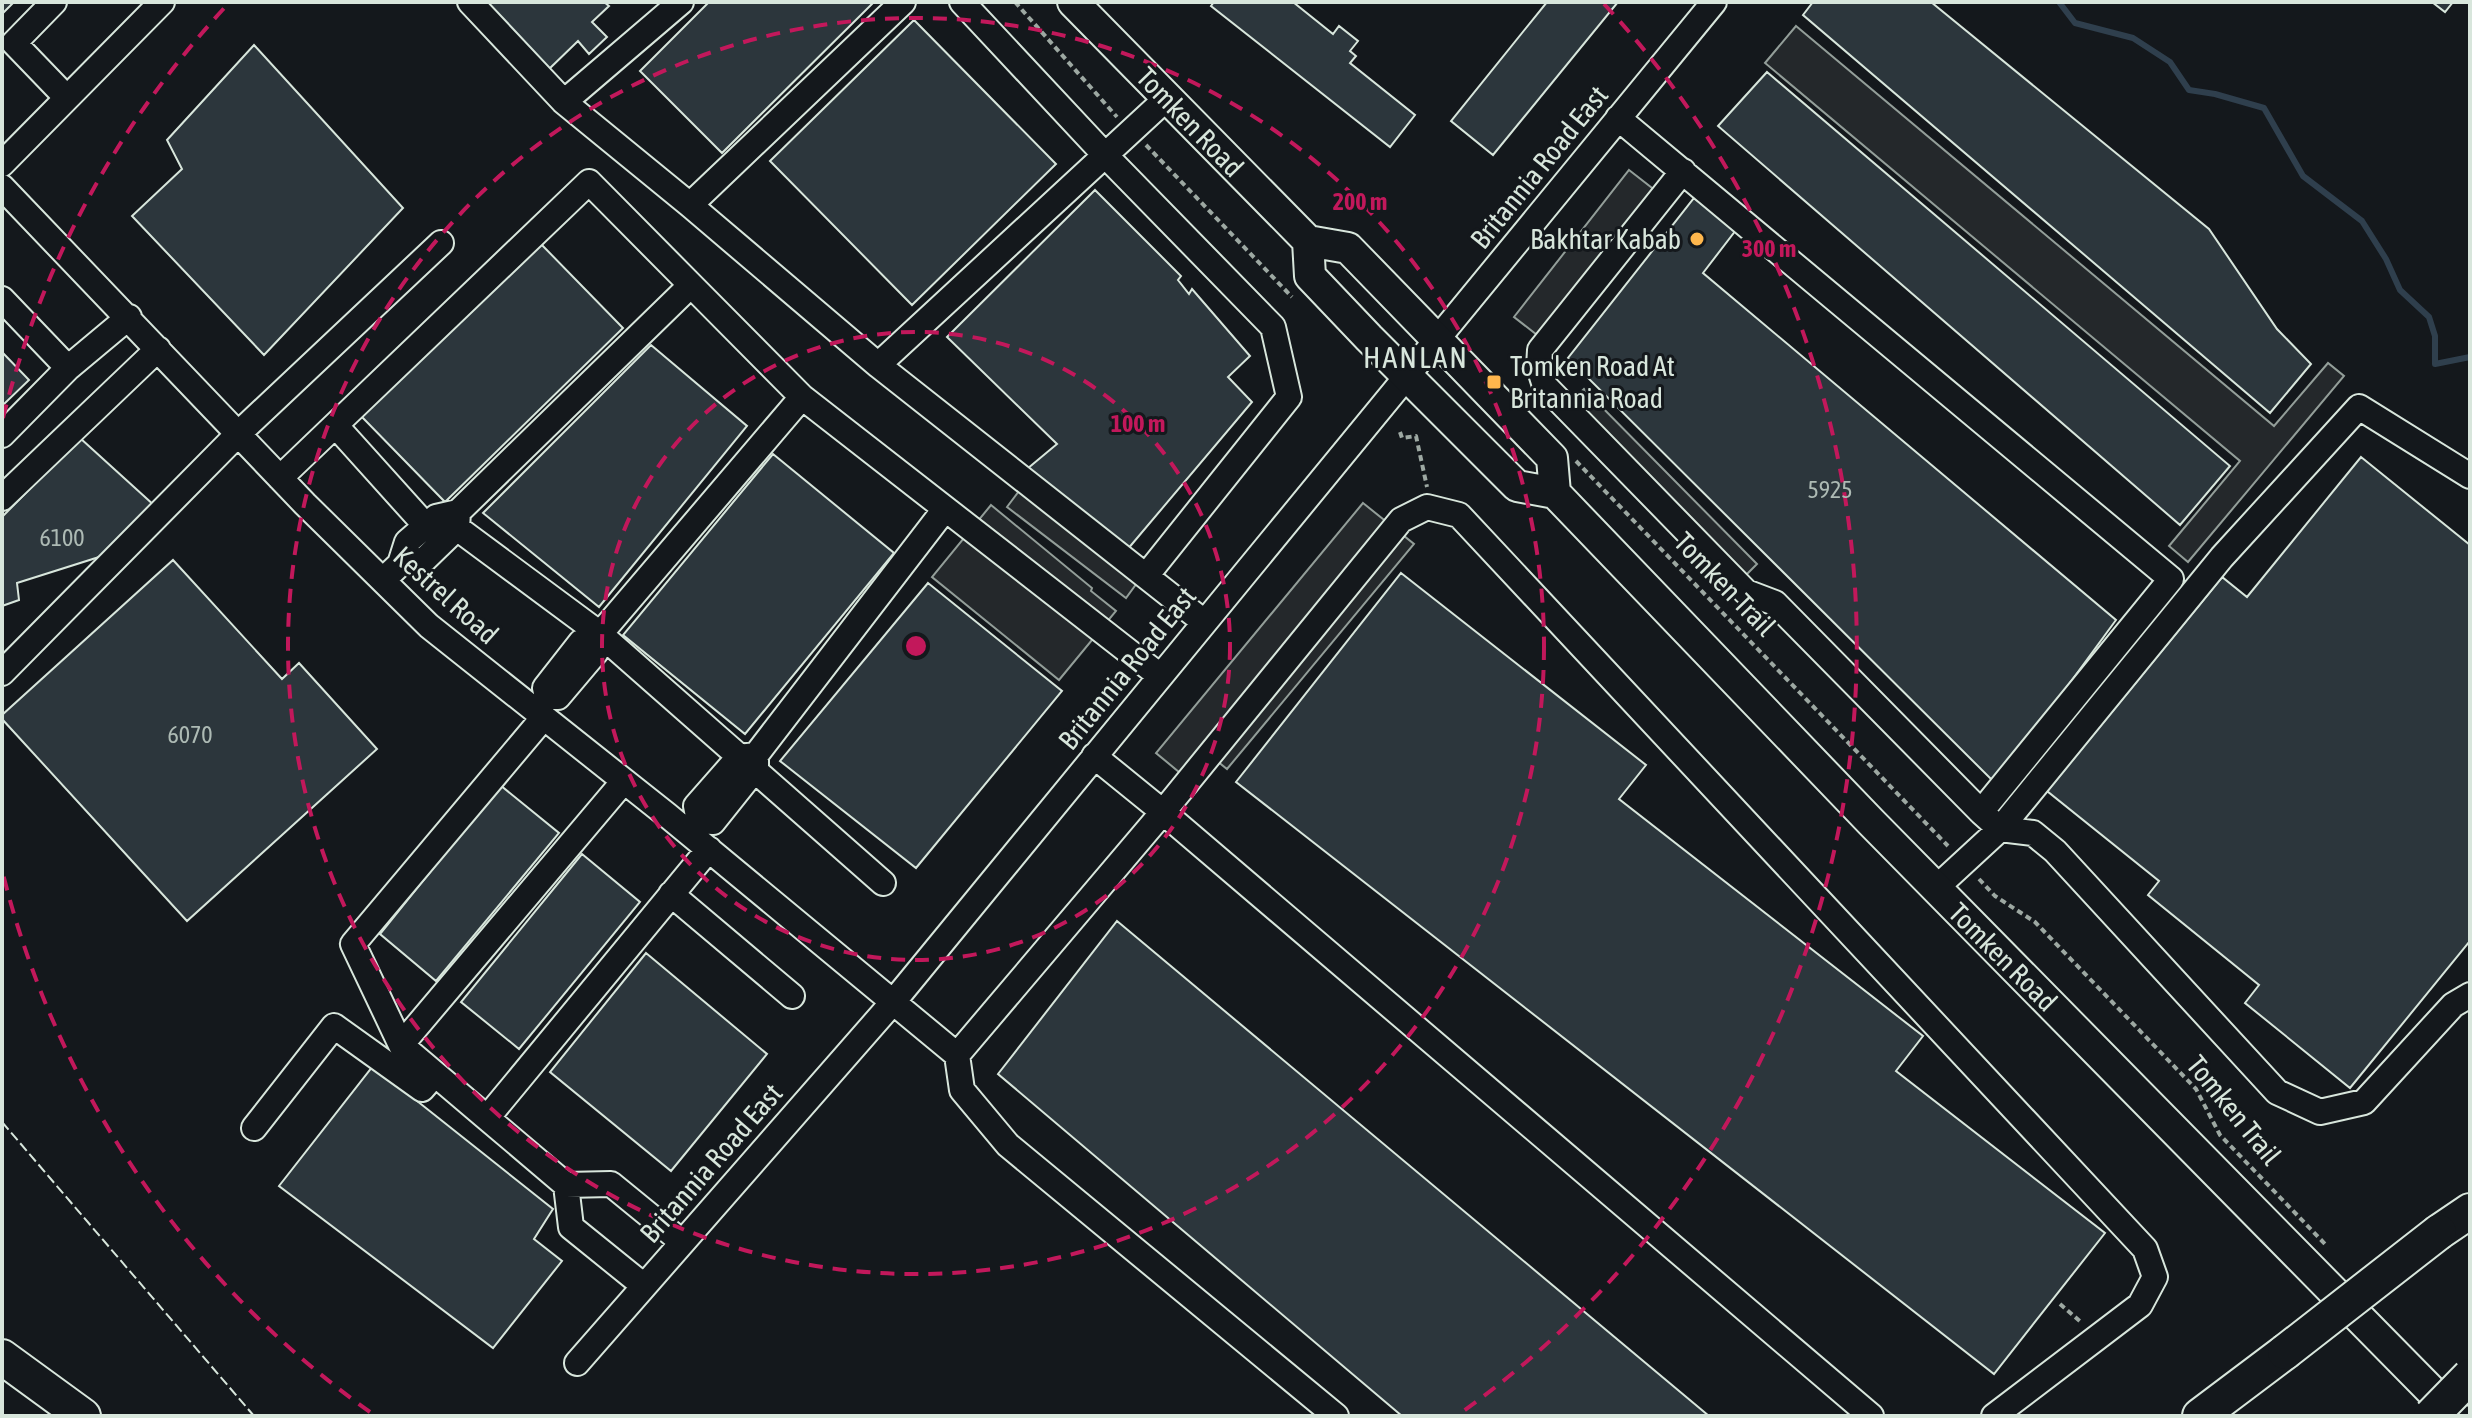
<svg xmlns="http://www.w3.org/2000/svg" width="2472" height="1418" font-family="'Asap Condensed',sans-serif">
<rect width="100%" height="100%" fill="#14181c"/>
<!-- parking -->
<path fill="#24282b" stroke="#939e99" stroke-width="2" d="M1796,26l478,400 54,-63 16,13 -156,186 -19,-16 71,-85 -475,-398z
M1629,170l41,32 -115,147 -41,-32z
M1584,389l173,175 -14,14 -173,-175z
M1019,491l118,92 -11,15 -119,-91z
M1363,503l51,41 -187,225 -15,-12 -21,25 -35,-29z
M991,505l101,83 -1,3 25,20 -57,69 -127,-103z"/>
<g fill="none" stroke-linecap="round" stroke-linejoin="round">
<!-- stream -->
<path stroke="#2f3f4d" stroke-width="6" d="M2059,2l16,21 58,15 37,24 19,28 26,4 49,14 39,68 59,45 24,38 14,31 29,27 6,19v28l35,-7"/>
</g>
<!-- building -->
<path fill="#2c363c" stroke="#d8e6dc" stroke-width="2" d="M2,2h12l-12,12z
M481,2h123l5,4 -17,16 15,15 -18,17 -11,-13 -31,30z
M709,2h165l-152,151 -82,-82z
M1214,2h79l40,32 6,-8 19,15 -8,10 6,5 -6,7 65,52 -25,32 -179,-141z
M1547,2h71l-125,153 -42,-34z
M1813,2h118l278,227 68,100 34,35 -41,49 -467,-398z
M2432,2h21l-8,10z
M914,20l142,144 -144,141 -142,-144z
M254,45l149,163 -139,147 -132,-139 50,-47 -15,-29z
M1767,72l463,394 -50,59 -462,-399z
M1095,190l86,86 -3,4 11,14 3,-5 58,67 -22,21 24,25 -125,148 -100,-81 30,-25 -110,-107z
M1694,198l42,32 -33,43 413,347 -120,164 -428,-426z
M539,242l84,86 -178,174 -84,-86z
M651,345l96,81 -148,181 -116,-94z
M2,352l27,28 -27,26z
M80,438l76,69 -57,50 -82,26 2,17 -17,6v-89z
M773,454l121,99 -149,181 -122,-99z
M2361,457l109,88v396l-120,147 -105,-85 14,-18 -111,-90 11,-14 -112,-90 175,-214 25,20z
M173,560l109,119 17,-16 78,86 -190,172 -185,-202v-4z
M1401,573l245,192 -27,34 304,237 -27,35 209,162 -111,141 -758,-592z
M928,583l134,108 -146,177 -136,-107z
M500,785l59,48 -123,148 -56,-47z
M582,854l58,48 -121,147 -58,-47z
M1117,921l592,495h-307l-404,-342z
M646,953l121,101 -96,117 -121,-99z
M373,1066l180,143 -19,30 28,22 -69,87 -214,-162z"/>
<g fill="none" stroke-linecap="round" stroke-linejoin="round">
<!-- minor casing -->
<g stroke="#d8e6dc" stroke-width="28">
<path id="minor" d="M54,2l-40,41 52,54
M470,2l94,100 117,-100
M962,2l143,153 168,172 16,70 -143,179
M564,102l126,103 188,160 326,257
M1618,118l553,461 -190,233
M2,164l160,-162
M1683,171l-143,179 -1,17 6,19 201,206 29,11 206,209 19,17 33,4 22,18 222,241 43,20 44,-10 89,-97 17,-10
M2,187l303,317 124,122 238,189 290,240 5,35 46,55 328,271
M690,205l213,-203
M691,285l111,112 358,279
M2,299l66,69 61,-51
M878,365l289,-267
M336,426l90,100
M2,435l66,-67
M280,478l309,-296 102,103 -233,227
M2,498l156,-149
M457,528l143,106 202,-237
M383,580l17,-16 7,-22 29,-25 22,-5 -1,16 -32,31 -25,5
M595,640l1,12 -38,45h-11l-2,-9 36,-46 14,-2 5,-6 283,249
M2,673l236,-239 203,-191
M756,755l189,-246
M1094,756l69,56 238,-292 26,-13 32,8 686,734 10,28 -15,28 -146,111
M624,781l-223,264 86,73 222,-269
M688,831l11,-10 14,1 43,-54v-13l-17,2 -43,49 3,15
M1936,888l64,-59 222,-272 137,-150 111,69
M671,894l121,102
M401,1045l-48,-101 191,-227
M957,1055l206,-243 708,604
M487,1118l79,67
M254,1128l80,-102 88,63 13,-15
M644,1286l-73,-59 -5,-42 45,-1 71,58
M577,1363l317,-362 820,-999"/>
</g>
<!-- major casing -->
<g stroke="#d8e6dc" stroke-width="34">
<path id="major" d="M1073,2l235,239 40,7 204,210 3,35
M1308,241l2,35 59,62 148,148 38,7 316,329 585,594"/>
</g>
<!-- highway casing -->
<g stroke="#d8e6dc" stroke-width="38">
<path id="highway" d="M2439,1232l31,-21
M2,1357l81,59
M2200,1416l85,-64"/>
</g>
<!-- path -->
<path stroke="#9da8a2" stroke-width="4" stroke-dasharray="6 4" stroke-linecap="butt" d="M1015,2l102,115
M1146,145l146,152
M1400,432l2,6 14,-2 11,51
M1576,461l372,385
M1979,879l16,17 40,26 161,167 24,46 105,109
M2060,1304l22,19"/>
<!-- minor -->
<use href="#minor" stroke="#14181c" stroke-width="24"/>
<!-- major -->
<use href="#major" stroke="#14181c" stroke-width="30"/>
<!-- highway -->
<use href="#highway" stroke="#14181c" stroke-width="34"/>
<!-- highway-bridge casing -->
<g stroke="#d8e6dc" stroke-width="38" stroke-linecap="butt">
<path id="highway-bridge" d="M2285,1352l154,-120
M2431,1416l39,-40"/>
</g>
<!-- highway-bridge -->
<use href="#highway-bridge" stroke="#14181c" stroke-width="34"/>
<!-- fence -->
<path stroke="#d8e6dc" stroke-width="2" stroke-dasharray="10 4" stroke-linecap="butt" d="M2,1122l252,294"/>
</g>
<!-- distance rings -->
<g fill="none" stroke="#c2185b" stroke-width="4" stroke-dasharray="14 10">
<circle cx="916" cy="646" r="314"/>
<circle cx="916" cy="646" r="628"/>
<path d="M370 1412A941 941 0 0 1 3 874M3 418A941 941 0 0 1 228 4M1604 4A941 941 0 0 1 1462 1412"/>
</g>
<!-- markers -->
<g fill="#ffb74d" stroke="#14181c" stroke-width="3">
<circle cx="1697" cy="239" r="8"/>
<rect x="1486" y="374" width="16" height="16" rx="4"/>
</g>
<g text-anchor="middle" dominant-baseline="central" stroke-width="6" stroke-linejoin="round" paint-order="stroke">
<!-- number labels -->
<g font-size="24" fill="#adbab4">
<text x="1830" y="489">5925</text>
<text x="62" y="537">6100</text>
<text x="190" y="734">6070</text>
</g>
<!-- street labels -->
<g font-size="28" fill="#d8e6dc" stroke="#14181c">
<text transform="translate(1190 122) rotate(46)">Tomken Road</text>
<text transform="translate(1539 167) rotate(-51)">Britannia Road East</text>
<text transform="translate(1725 584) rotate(46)">Tomken Trail</text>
<text transform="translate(446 595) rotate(42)">Kestrel Road</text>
<text transform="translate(1127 668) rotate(-51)">Britannia Road East</text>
<text transform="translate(2003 957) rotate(45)">Tomken Road</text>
<text transform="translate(2234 1110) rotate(51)">Tomken Trail</text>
<text transform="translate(711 1163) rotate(-49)">Britannia Road East</text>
</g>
<!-- poi labels -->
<g font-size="28" fill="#d8e6dc" stroke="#14181c" text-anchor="end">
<text x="1681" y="239">Bakhtar Kabab</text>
<text x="1510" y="366" text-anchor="start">Tomken Road At<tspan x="1510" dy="32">Britannia Road</tspan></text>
</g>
<!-- neighbourhood labels -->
<g font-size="30" letter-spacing="2" fill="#d8e6dc" stroke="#14181c">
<text x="1416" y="357">HANLAN</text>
</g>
</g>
<circle cx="916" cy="646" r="12" fill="#c2185b" stroke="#14181c" stroke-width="4"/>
<g font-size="24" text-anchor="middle" font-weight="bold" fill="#c2185b" stroke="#14181c" stroke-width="6" stroke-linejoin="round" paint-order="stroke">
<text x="1360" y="210">200 m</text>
<text x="1769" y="257">300 m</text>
<text x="1138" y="432">100 m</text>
</g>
<!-- border -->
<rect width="2472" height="1418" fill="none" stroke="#d8e6dc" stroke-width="8"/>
</svg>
